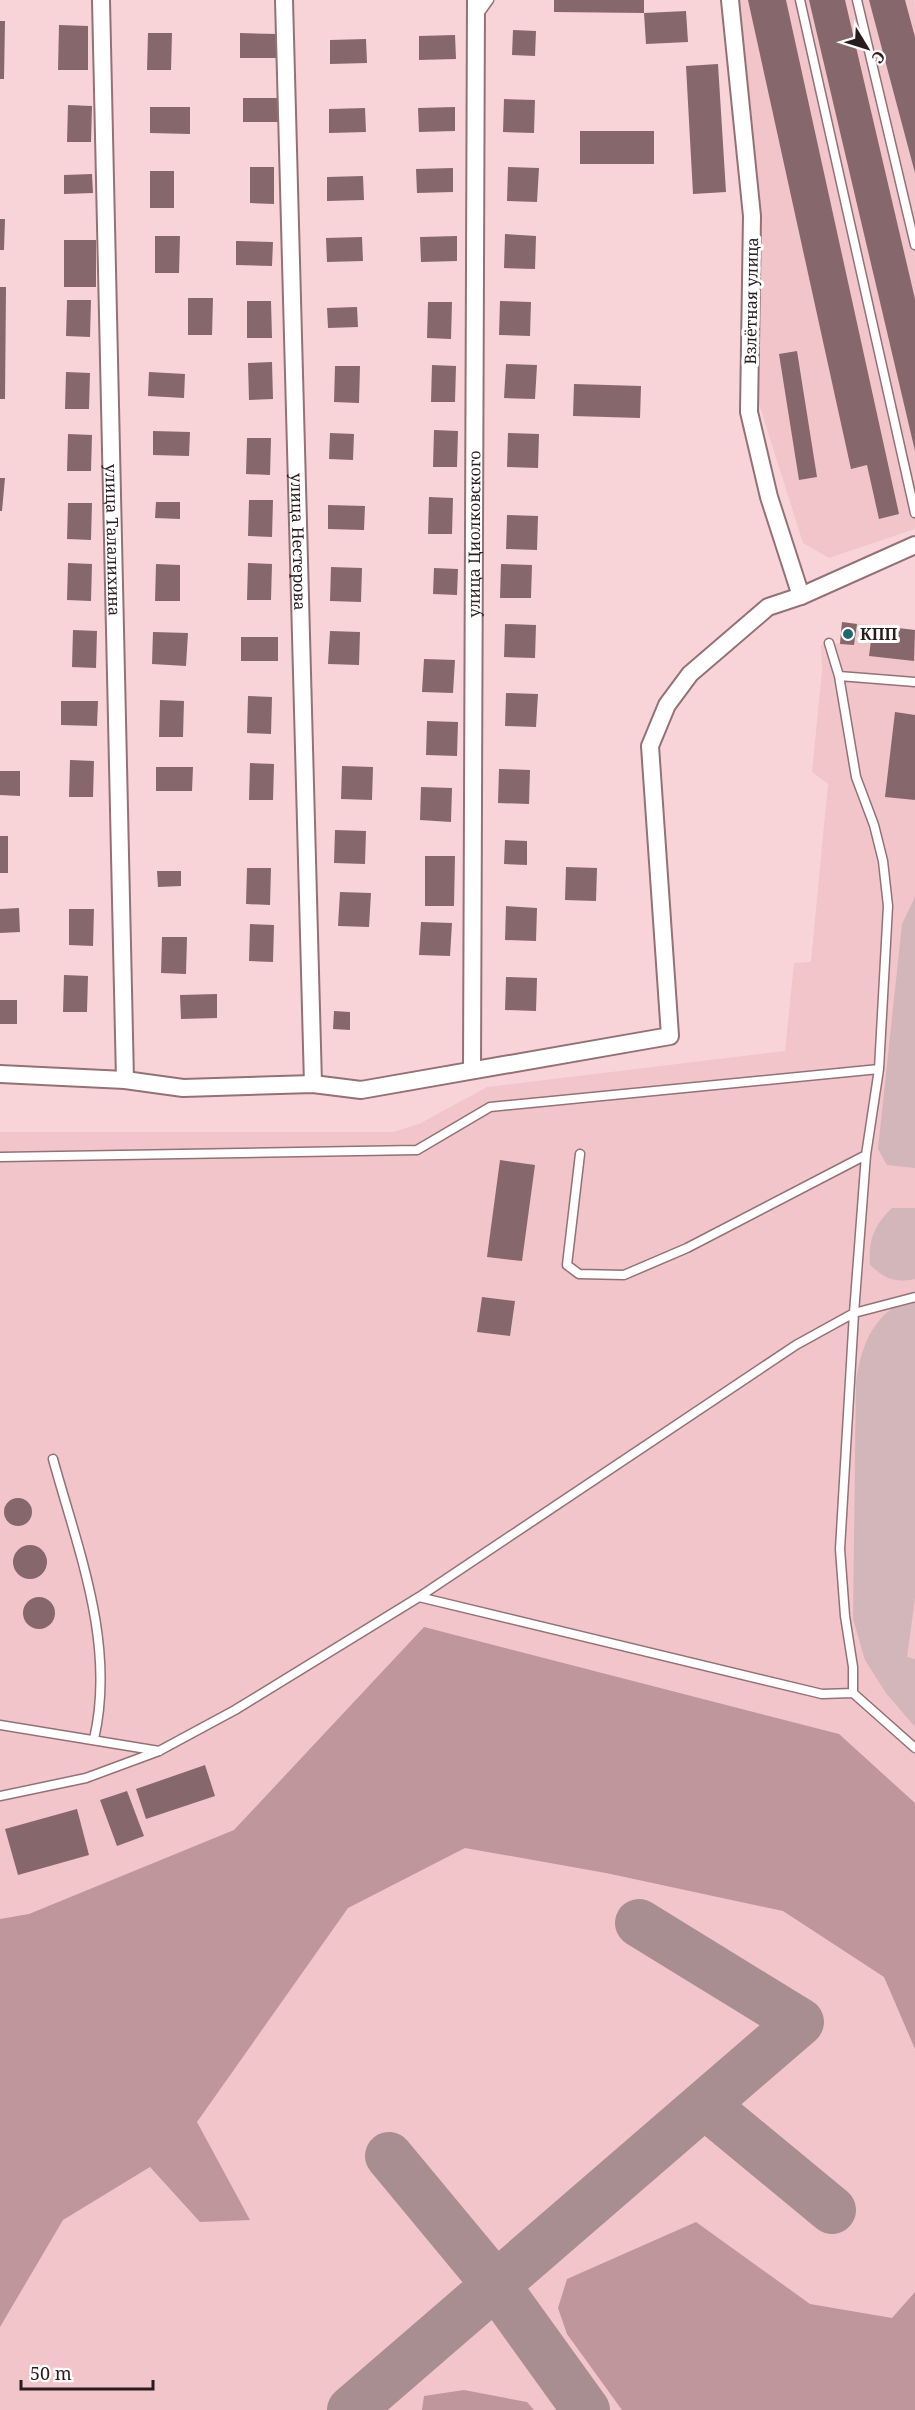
<svg xmlns="http://www.w3.org/2000/svg" width="915" height="2410" font-family="'Noto Serif',serif">
<rect width="100%" height="100%" fill="#f8d4d8"/>
<!-- built -->
<path fill="#f1c5ca" d="M739,0h175l1,6v523l-86,29 -26,-15 -44,-139 1,-193z
M842,622l73,8v1780h-915v-1278h393l26,-8 68,-37 298,-36 9,-88 17,-1 17,-178 -16,-12 10,-101 -1,-26 19,-2z"/>
<!-- green -->
<path fill="#d2b6ba" d="M915,897v271l-28,-3 -9,-16 24,-225z
M892,1208h23v71c-21,4 -29,0 -45,-14 -2,-24 4,-40 22,-57z
M915,1299v299l-8,59 8,2v68l-29,-34 -21,-33 -12,-41 3,-237c5,-37 19,-74 59,-83z"/>
<!-- forest -->
<path fill="#bf969c" d="M424,1627l415,107 76,69v246l-31,-72 -101,-66 -177,-38 -141,-25 -117,60 -151,214 53,98 -50,2 -50,-55 -87,53 -63,107v-408l29,-5 205,-84z
M696,2222l114,82 82,14 23,-26v118h-293l-55,-76 -9,-26 9,-29z
M464,2390l63,12 7,8h-112l2,-14z"/>
<g fill="none" stroke-linecap="round" stroke-linejoin="round">
<!-- taxiway -->
<path stroke="#a88e90" stroke-width="48" d="M705,2105l127,105
M389,2156l107,129 90,125
M351,2410l449,-388 -161,-99"/>
</g>
<!-- building -->
<path fill="#86676b" d="M554,0h90v13l-90,-1z
M748,0h38l113,514 -20,5 -12,-54 -16,4z
M809,0h36l70,299v152z
M869,0h36l10,37v136z
M686,11l2,31 -42,2 -2,-31z
M0,21h5l-1,58h-4z
M59,25l29,1v44h-30z
M513,30l23,1 -1,25 -23,-1z
M148,33h24l-1,37h-24z
M240,33l37,1v24h-37z
M455,35l1,24 -37,1v-24z
M366,39l1,24 -37,1v-24z
M718,64l8,128 -33,2 -7,-128z
M243,98h37v24h-37z
M504,99l31,1 -1,33 -31,-1z
M68,105l24,1 -1,36h-24z
M150,107h40v27l-40,-1z
M455,107v24l-36,1 -1,-24z
M365,108l1,24 -37,1v-24z
M580,131h74v33h-74z
M250,167h24v37l-24,-1z
M508,167l31,1 -2,34 -30,-1z
M453,168v24l-36,1 -1,-24z
M150,171h24v37h-24z
M92,174l1,19 -29,1v-19z
M363,176l1,24 -37,1v-24z
M0,219h5l-1,31h-4z
M505,234l31,2 -1,33 -31,-1z
M155,236h25l-1,37h-24z
M457,236v25l-36,1 -1,-25z
M362,237l1,24 -36,1 -1,-24z
M64,240h32v47h-32z
M236,241l37,1 -1,24 -36,-1z
M0,287h6l-1,112h-5z
M188,298h25l-1,37h-24z
M67,300h24l-1,37 -24,-1z
M247,301h24l1,37h-25z
M500,301l31,1 -1,34 -31,-1z
M428,302h24l-1,37 -24,-1z
M357,307l1,20 -30,1 -1,-20z
M797,351l20,126 -18,3 -20,-126z
M272,362l1,37 -24,1 -1,-37z
M506,364l31,1 -2,34 -31,-1z
M432,365l24,1 -1,36h-24z
M335,366h25l-1,37 -25,-1z
M66,372l24,1 -1,36h-24z
M149,372l36,2 -1,24 -36,-2z
M574,384l67,2 -1,32 -67,-2z
M434,430l24,1 -1,36h-24z
M153,431l37,1 -1,24 -36,-1z
M330,433l24,1 -1,26 -24,-1z
M508,433l31,1 -1,34 -31,-1z
M68,434l24,1 -1,36h-24z
M247,438h24l-1,37 -24,-1z
M0,478h5l-3,33h-2z
M429,497l24,1 -1,36h-24z
M249,500h24l-1,37 -24,-1z
M156,502h24v17l-25,-1z
M68,503h24l-1,37 -24,-1z
M328,505l37,1 -1,24 -36,-1z
M507,515l31,1 -1,34 -31,-1z
M68,563l24,1 -1,37 -24,-1z
M248,563l24,1 -1,36h-24z
M156,564l24,1v36h-25z
M501,564l31,1 -1,33h-31z
M331,567l31,1 -1,34 -31,-1z
M434,568l24,1 -1,26 -24,-1z
M842,622l15,2 -3,21 -14,-1z
M505,624l31,1 -1,33 -31,-1z
M873,625l42,5 -1,31 -45,-5z
M73,630l24,1 -1,37 -24,-1z
M330,631l30,1 -1,33 -31,-1z
M153,632l35,1 -2,33 -34,-2z
M241,637h37v24h-37z
M424,659l31,1 -2,33 -31,-1z
M506,693l32,1 -2,33 -31,-1z
M248,696l24,1 -1,37 -24,-1z
M160,700l24,1 -1,36h-24z
M61,701h37l-1,25 -36,-1z
M895,712l20,3v85l-30,-3z
M427,721l31,1 -1,34 -31,-1z
M70,760l24,1 -1,36h-24z
M250,763l24,1 -1,36h-24z
M342,766l31,1 -1,33 -31,-1z
M156,767h37l-1,24h-36z
M499,769l31,1 -1,34 -31,-1z
M0,771h20v25l-20,-1z
M421,787l31,1 -1,34 -31,-2z
M335,830l31,1 -1,33 -31,-1z
M0,836h8v37h-8z
M505,840l22,1v24l-23,-1z
M425,856h30l-1,50h-29z
M566,867l31,1 -1,33 -31,-1z
M247,868h24l-1,37 -24,-1z
M157,871h24v15l-23,1z
M340,892l31,1 -2,34 -31,-1z
M506,906l31,2 -1,33 -31,-1z
M19,908l1,24 -20,1v-24z
M69,909h25l-1,37 -24,-1z
M421,922l31,1 -2,33 -31,-1z
M250,924l24,1 -1,37 -24,-1z
M162,937h25l-1,37 -25,-1z
M64,975l24,1 -1,36h-24z
M506,977l31,1 -1,33 -31,-1z
M217,994v24l-36,1 -1,-24z
M0,1000h17v24h-17z
M334,1011l16,1v18l-17,-1z
M500,1160l35,5 -13,96 -35,-4z
M482,1297l33,4 -5,35 -33,-4z
M4 1512a14 14 0 1 1 28 0a14 14 0 1 1-28 0Z
M13 1562a17 17 0 1 1 34 0a17 17 0 1 1-34 0Z
M23 1613a16 16 0 1 1 32 0a16 16 0 1 1-32 0Z
M205,1765l10,31 -69,23 -10,-30z
M127,1791l17,45 -27,10 -17,-46z
M77,1809l12,46 -71,20 -13,-46z"/>
<g fill="none" stroke-linecap="round" stroke-linejoin="round">
<!-- service casing -->
<g stroke="#927276" stroke-width="11">
<path id="service" d="M800,0l115,513
M857,0l58,245
M479,14l10,-14
M839,676l76,6
M580,1154l-13,111 12,9 45,1 63,-27 179,-93
M0,1157l417,-7 73,-43 389,-38
M915,1297l-61,16 -14,236 5,67 8,51v26l62,55
M53,1459c25,91 63,185 41,280
M419,1597l403,97 31,-1
M0,1725l159,26
M0,1796l86,-18 73,-27 76,-41 184,-113 377,-252 58,-32 12,-158 13,-86 9,-163 -5,-45 -9,-36 -18,-48 -17,-101 -10,-33"/>
</g>
<!-- minor casing -->
<g stroke="#927276" stroke-width="20">
<g id="minor">
<path id="s1" d="M101,0l24,1080"/>
<path id="s2" d="M284,0l29,1084"/>
<path d="M730,0l22,216 -3,196 20,85 32,99"/>
<path id="s3" d="M472,1070l4,-1070"/>
<path d="M0,1074l125,6 58,8 130,-4 48,6 309,-54 -20,-290 17,-41 23,-31 78,-67 33,-11 114,-51"/>
</g>
</g>
<!-- service -->
<use href="#service" stroke="#fff" stroke-width="8"/>
<!-- minor -->
<use href="#minor" stroke="#fff" stroke-width="16"/>
</g>
<!-- markers -->
<circle fill="#1e6a70" stroke="#fff" stroke-width="2" cx="848" cy="634" r="6"/>
<g text-anchor="middle" dominant-baseline="central" stroke-width="6" stroke-linejoin="round" paint-order="stroke">
<!-- street labels -->
<g font-size="16" fill="#291c1e" stroke="#fff">
<text transform="translate(751 301) rotate(-89)">Взлётная улица</text>
<text stroke="none"><textPath href="#s3" startOffset="536">улица Циолковского</textPath></text>
<text stroke="none"><textPath href="#s1" startOffset="540">улица Талалихина</textPath></text>
<text stroke="none"><textPath href="#s2" startOffset="542">улица Нестерова</textPath></text>
</g>
<!-- poi labels -->
<g font-size="16" font-weight="bold" fill="#291c1e" stroke="#fff" text-anchor="start">
<text x="860" y="634">КПП</text>
</g>
</g>
<!-- north arrow -->
<g transform="translate(867 48) rotate(128)" stroke="#ffffff" stroke-width="4.5" paint-order="stroke">
<path d="M0-4.5L10 22L0 15L-10 22Z" fill="#291c1e"/>
<text y="-9" font-size="16" font-weight="bold" text-anchor="middle" fill="#291c1e">С</text>
</g>
<!-- scale -->
<path d="M21 2380v9h132v-9" fill="none" stroke="#291c1e" stroke-width="3"/>
<text x="30" y="2380" font-size="18" fill="#291c1e" stroke="#ffffff" stroke-width="4.5" paint-order="stroke">50 m</text>
</svg>
